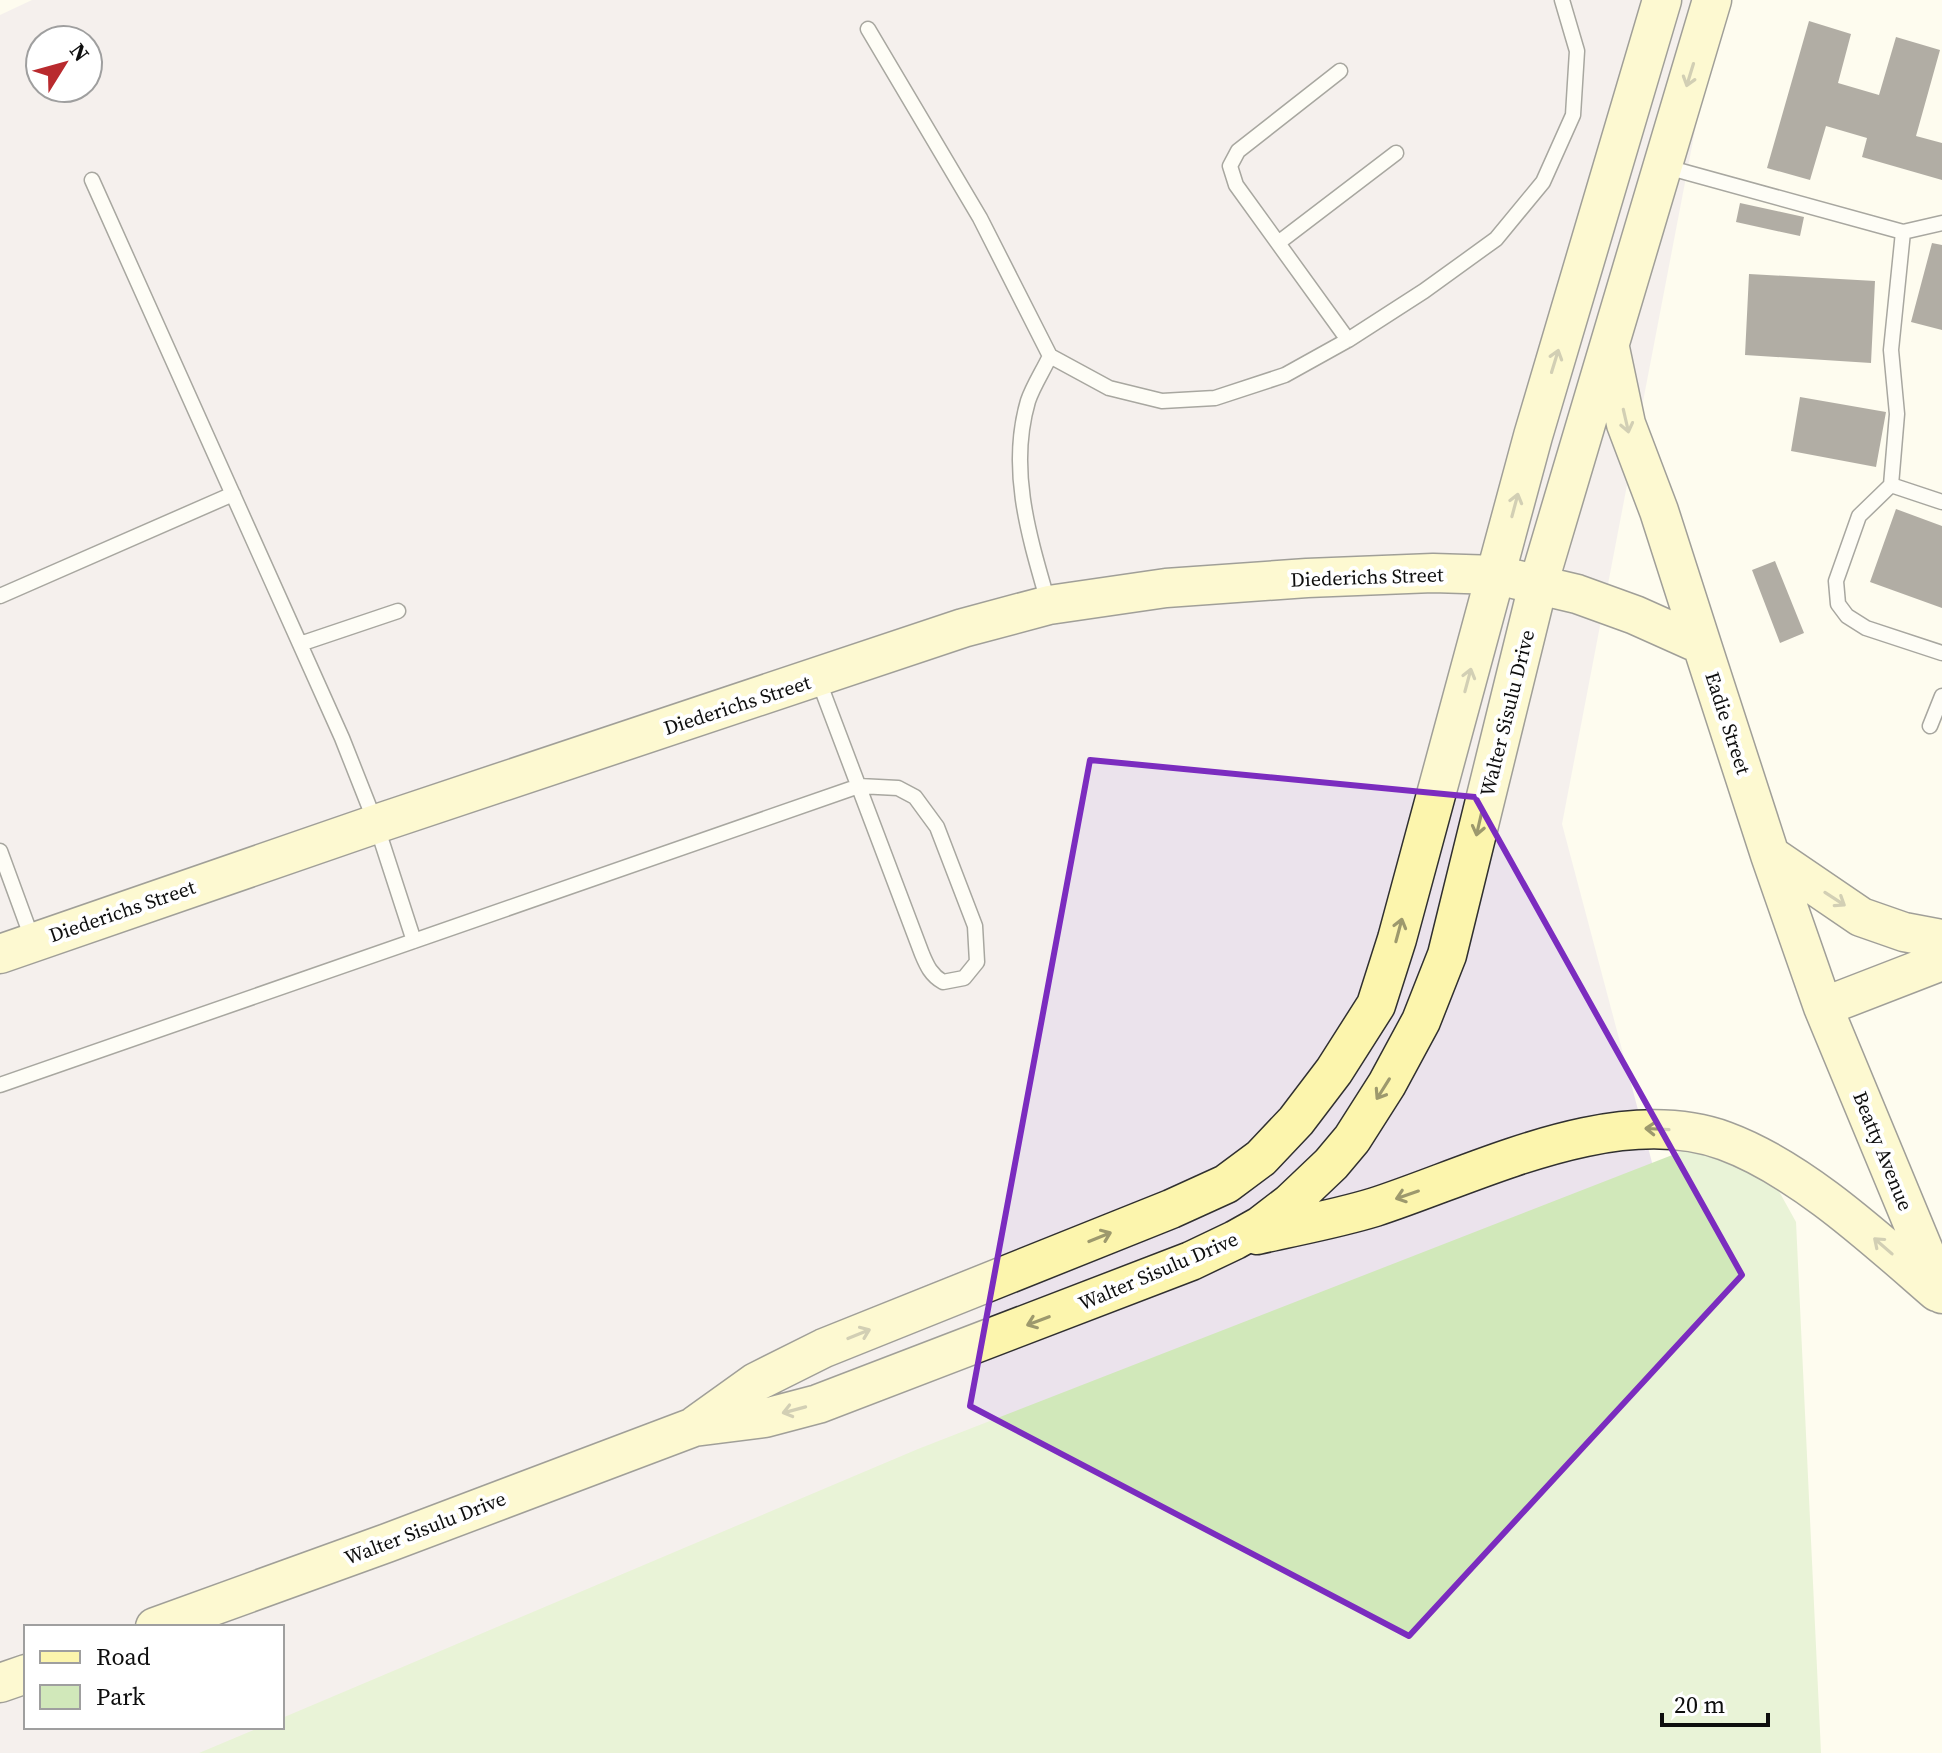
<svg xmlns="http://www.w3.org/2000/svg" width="1942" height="1753" font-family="'Source Serif 4',serif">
<rect width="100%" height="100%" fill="#fefcef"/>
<!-- industrial -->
<path fill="#ebe3ec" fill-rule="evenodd" d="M32,0h1688l-158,824 113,425 -1442,504h-233v-1738zM40,40h48v48h-48zM26,1627h256v100h-256z"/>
<!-- green -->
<path fill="#d1e8ba" d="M1698,1145l72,30 26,47 25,531h-1622l62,-26h21v-9l636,-269z"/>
<!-- building -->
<path fill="#564f4b" d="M1809,21l42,13 -13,49 41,12 17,-58 44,13 -24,86 26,7v37l-80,-23 5,-19 -41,-12 -16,54 -43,-12z
M1740,203l64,14 -4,19 -64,-14z
M1932,243l10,2v85l-31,-8z
M1749,274l126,7 -4,82 -126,-8z
M1800,397l86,15 -10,55 -85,-16z
M1896,509l46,17v82l-72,-26z
M1775,561l29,72 -24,10 -28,-73z"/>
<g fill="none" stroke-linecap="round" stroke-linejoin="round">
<!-- lane casing -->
<g stroke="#414141" stroke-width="17">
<path id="lane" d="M868,29l112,189 70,138 59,32 53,13 53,-3 70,-23 63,-35 76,-49 72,-52 47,-57 30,-67 4,-64 -15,-51
M1340,71l-102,80 -8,15 6,19 112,155
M1663,166l240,66 39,-9
M92,180l250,558 34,86 38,117
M1903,232l-12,118 6,64 -6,71 -32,31 -23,65 2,23 9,12 19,12 76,25
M1278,243l118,-90
M1891,485l51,17
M0,596l233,-102
M1048,602c-19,-66 -40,-133 -20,-201 5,-15 15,-30 22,-45
M300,644l98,-33
M1930,726l12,-30
M0,851l33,90
M0,1085l859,-299 39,2 17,9 22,30 38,99 2,36 -13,16 -21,4c-12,-7 -16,-16 -21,-28l-104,-275"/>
</g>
<!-- secondary casing -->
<g stroke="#303030" stroke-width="41">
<path id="secondary" d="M1610,348l16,76 33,87 43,134
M1770,855l91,62 43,15 38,7
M0,954l376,-130 587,-196 86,-23 117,-17 141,-10 126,-5 64,2 80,19 58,21 67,30 68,210 53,152 119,287
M1823,1007l119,-46
M1257,1235c39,-9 79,-16 118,-28 104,-34 241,-106 350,-66 76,28 152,99 212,151
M696,1425l60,-43 68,-34 347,-139 55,-25 35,-26 35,-37 38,-50 42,-66 21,-66 136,-503 129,-436
M155,1627l232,-84 307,-116 71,-9 53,-14 373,-143 44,-21 25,-14 30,-23 41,-39 21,-25 35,-55 34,-63 26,-66 91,-370 174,-585
M0,1683l26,-9"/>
</g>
<!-- lane -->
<use href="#lane" stroke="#fff" stroke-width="14"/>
<!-- secondary -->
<use href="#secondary" stroke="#fcf5ad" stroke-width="38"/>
</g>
<!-- one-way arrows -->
<defs><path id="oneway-shaft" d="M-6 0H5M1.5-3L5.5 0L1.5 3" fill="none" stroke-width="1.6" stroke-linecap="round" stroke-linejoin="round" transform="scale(2)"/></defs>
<g stroke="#9d996d">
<use href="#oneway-shaft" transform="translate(1690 75) rotate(107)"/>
<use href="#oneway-shaft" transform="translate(1555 361) rotate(-73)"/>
<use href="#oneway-shaft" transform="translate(1626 421) rotate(77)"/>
<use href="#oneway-shaft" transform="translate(1515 505) rotate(-75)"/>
<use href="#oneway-shaft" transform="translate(1468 680) rotate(-75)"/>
<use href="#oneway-shaft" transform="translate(1479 824) rotate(103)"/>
<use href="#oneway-shaft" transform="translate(1835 899) rotate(33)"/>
<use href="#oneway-shaft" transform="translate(1399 930) rotate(-75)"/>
<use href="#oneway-shaft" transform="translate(1383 1089) rotate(122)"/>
<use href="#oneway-shaft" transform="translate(1657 1129) rotate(-177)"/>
<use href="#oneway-shaft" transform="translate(1407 1195) rotate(161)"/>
<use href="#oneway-shaft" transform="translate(1100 1237) rotate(-22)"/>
<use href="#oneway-shaft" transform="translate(1883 1246) rotate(-139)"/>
<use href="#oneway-shaft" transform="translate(1038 1321) rotate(159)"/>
<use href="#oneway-shaft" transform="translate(859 1334) rotate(-22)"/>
<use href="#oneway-shaft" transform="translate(794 1410) rotate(165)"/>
</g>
<!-- marked area -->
<path d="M0 0H1942V1753H0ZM1090,760l385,37 267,478 -333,361 -439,-230z" fill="#fefcef" fill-opacity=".55" fill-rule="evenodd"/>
<path fill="none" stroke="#7b2cbf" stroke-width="6" stroke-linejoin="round" d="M1090,760l385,37 267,478 -333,361 -439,-230z"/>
<g text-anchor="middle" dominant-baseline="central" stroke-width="8" stroke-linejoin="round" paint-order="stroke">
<!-- street labels -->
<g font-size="20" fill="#0e0e0e" stroke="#fff">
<text transform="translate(1367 577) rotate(-2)">Diederichs Street</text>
<text transform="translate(737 705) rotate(-18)">Diederichs Street</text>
<text transform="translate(1507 713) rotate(-76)">Walter Sisulu Drive</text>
<text transform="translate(1728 723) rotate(72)">Eadie Street</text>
<text transform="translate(122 911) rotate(-19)">Diederichs Street</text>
<text transform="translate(1883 1151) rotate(68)">Beatty Avenue</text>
<text transform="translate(1158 1271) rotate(-23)">Walter Sisulu Drive</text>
<text transform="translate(425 1528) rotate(-21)">Walter Sisulu Drive</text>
</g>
</g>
<!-- legend -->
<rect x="24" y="1625" width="260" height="104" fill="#ffffff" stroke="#9f9f9f" stroke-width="2"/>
<rect x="40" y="1651" width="40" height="12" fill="#fcf5ad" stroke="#9f9f9f" stroke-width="2"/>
<text x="96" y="1665" font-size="24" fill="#0e0e0e">Road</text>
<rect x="40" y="1685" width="40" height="24" fill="#d1e8ba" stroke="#9f9f9f" stroke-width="2"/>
<text x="96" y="1705" font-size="24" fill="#0e0e0e">Park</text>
<!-- north arrow -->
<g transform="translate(64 64) rotate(53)"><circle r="38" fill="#ffffff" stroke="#9f9f9f" stroke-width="2"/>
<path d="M0-6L14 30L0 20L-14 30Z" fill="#b92a2e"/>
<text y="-12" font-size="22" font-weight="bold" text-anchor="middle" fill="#0e0e0e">N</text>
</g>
<!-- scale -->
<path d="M1662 1713v12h106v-12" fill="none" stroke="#0e0e0e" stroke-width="4"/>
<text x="1674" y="1713" font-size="24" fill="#0e0e0e" stroke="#ffffff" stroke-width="6" paint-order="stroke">20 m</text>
</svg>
